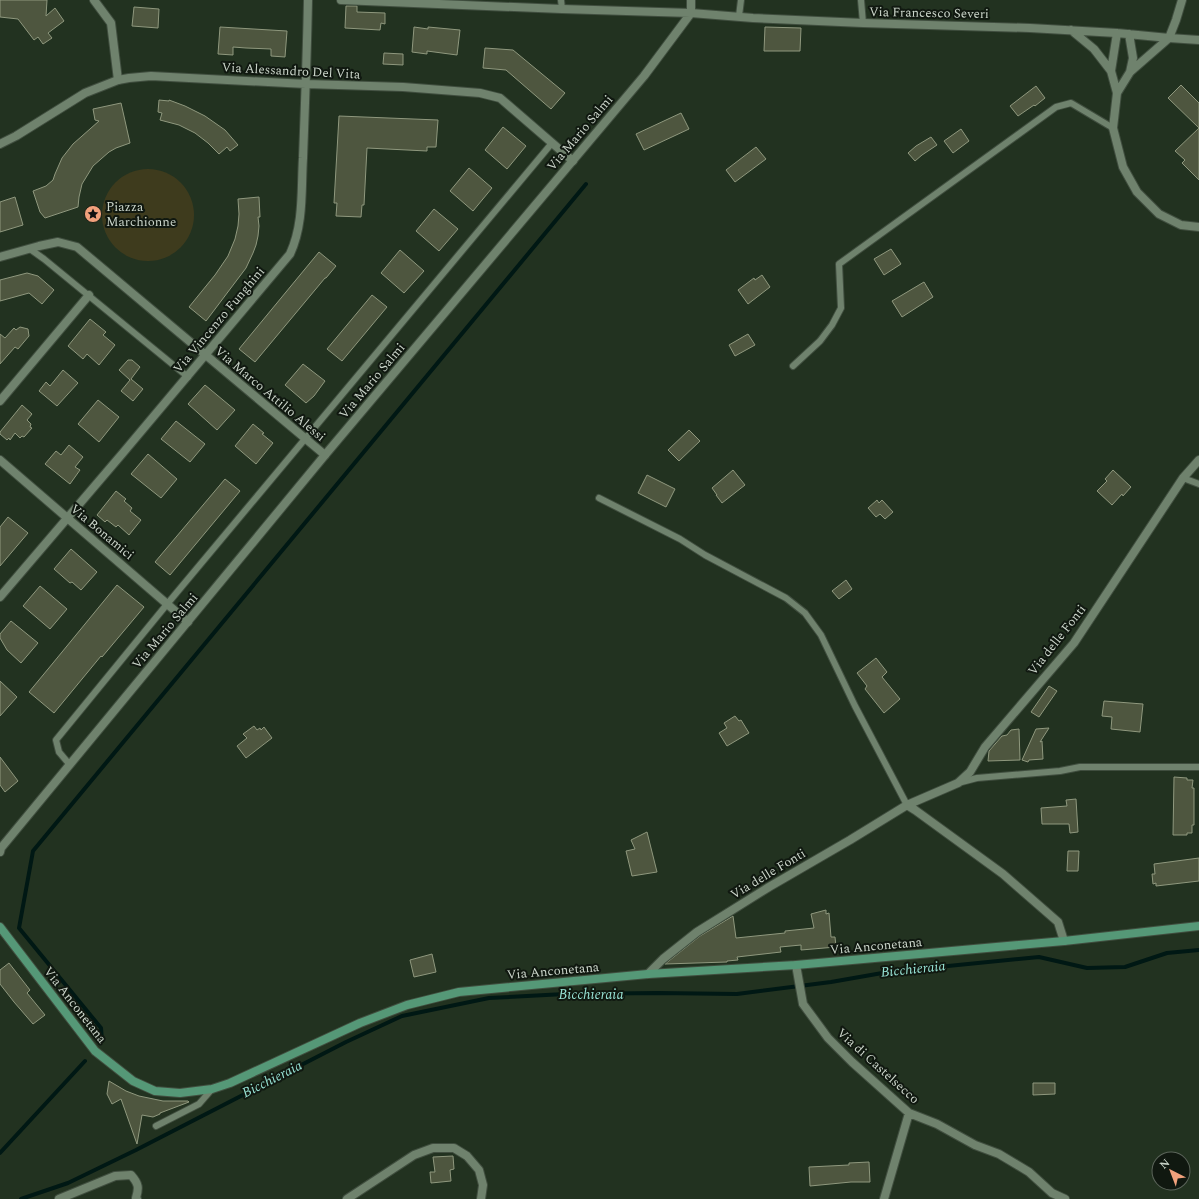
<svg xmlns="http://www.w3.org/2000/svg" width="1199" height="1199" font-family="Spectral,serif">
<rect width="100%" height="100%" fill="#223220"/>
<!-- green -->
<path fill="#3e3b1d" d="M102 215a46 46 0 1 1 92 0a46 46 0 1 1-92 0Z"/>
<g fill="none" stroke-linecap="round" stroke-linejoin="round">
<!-- stream -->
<path stroke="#001814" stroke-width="4" d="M102,1041l-1,-13 -82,-100 14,-77 553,-667
M0,1153l85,-92
M21,1199l47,-16 68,-33 210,-108 56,-26 87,-18 76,-4 93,-1 79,1 94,-12 57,-10 151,-15 48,11 38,-1 42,-14 32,-3"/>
</g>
<!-- building -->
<path fill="#4e563f" stroke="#8f987e" d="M0,0h47l-1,16 9,-8 9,13 -16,12 4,5 -9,6 -5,-7 -4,3 -16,-21 -18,-2z
M346,6h11v6l28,1v11l-4,-1 -1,7 -35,-2z
M134,7l25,2 -1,19 -26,-2z
M220,27l67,4 -2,26 -14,-1v-7l-25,-1 -13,-1v8l-15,-1z
M414,27l14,2v-2l32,3 -3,25 -30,-4v3l-15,-2z
M765,27l36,1 -1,23h-36z
M485,48l28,2 52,43 -14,16 -45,-39 -23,-2z
M384,53l19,1v11l-20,-1z
M1181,85l18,18v77l-17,-17 3,-3 -10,-9 24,-23 -31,-30z
M1036,86l9,12 -10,8 -1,-1 -16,11 -8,-10z
M159,100l10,1v-1l16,6 20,10 20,14 13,15 -8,6 -3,-4 -8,7 -11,-11 -13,-10 -16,-8 -19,-5 2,-7 -4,-1z
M121,103l9,40 -14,5 -7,4 -16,14 -11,18 -3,13 -1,10 -33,11 -5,-6 -7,-21 13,-5 7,-6 2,-6 7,-16 11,-14 26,-23 -4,-1 -2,-11z
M681,113l8,16 -45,21 -8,-16z
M339,116l99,4 -2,27h-9v4l-60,-3 -3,57h-2l-1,12 -25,-1 1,-13h-3z
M503,127l23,19 -19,23 -22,-19z
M961,129l8,12 -16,12 -9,-12z
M931,137l6,8 -15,10 -7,6 -7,-8 8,-7z
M756,147l10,12 -31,23 -9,-12z
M469,168l23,20 -19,23 -23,-20z
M15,197l8,28 -23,7v-30z
M259,197l1,20h-2l1,9 -1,10 -2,9 -3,8 -7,15 -40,53 -17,-14 26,-32 13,-19 7,-17 3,-13 1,-12 -1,-15z
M434,209l24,20 -19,22 -23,-20z
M891,249l10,15 -17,11 -10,-16z
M400,250l24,21 -20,22 -23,-20z
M319,252l17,14 -10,12h-1l-70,84 -16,-13z
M27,273l11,3 16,14 -12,14 -13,-11 -29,8v-21z
M762,275l8,12 -22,17 -10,-14 16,-12 1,2z
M924,282l9,15 -31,20 -10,-16z
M372,295l15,12 -45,54 -15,-12z
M90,319l16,13 -3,3 12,10 -16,20 -12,-11 -4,5 -15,-13z
M20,327l8,2 1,7 -11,13 -3,-2 -15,17v-30l5,4 9,-10 2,2z
M748,334l7,11 -20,11 -6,-11z
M128,360h4l8,7 -9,12 12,10 -10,12 -12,-10 9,-11 -11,-10z
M303,364l22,17 -11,15 -8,7 -21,-18z
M63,370l15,13 -21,23 -18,-15 7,-9 4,4z
M205,385l30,25 -18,20 -29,-26z
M98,400l21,17 -20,25 -21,-18z
M22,405l10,9 -5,6 4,4 -1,3 2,1 -8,9 -2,-1 -2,2 -5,-5 -5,7 -1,-2 -2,2 -7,-6v-2z
M176,421l29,23 -15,18 -29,-23z
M253,424l11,9 -2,1 11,9 -17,21 -21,-18z
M689,430l11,11 -21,20 -11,-11z
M69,445l14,12 -8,10 5,3 -10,14 -25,-20 11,-13 5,4z
M148,454l29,25 -16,19 -30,-24z
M733,470l12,15 -23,18 -6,-8h1l-5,-7z
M1113,470l18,17 -8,9 -1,-2 -10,11 -15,-14 10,-10 -2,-2z
M647,475l28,14 -9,18 -28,-14z
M225,479l15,12 -70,84 -15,-13z
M116,491l10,8 -2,2 8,7 -2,3 11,9 -12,15 -11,-10 -2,2 -9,-7 -2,2 -8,-7z
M877,500l2,3 3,-3 11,12 -8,7 -5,-5 -4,3 -8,-9z
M8,517l20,16 -28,33v-39z
M71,549l26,23 -16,18 -9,-8 -2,1 -16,-14z
M846,580l6,9 -13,10 -7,-8z
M117,585l27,22 -42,50 -1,-1 -47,57 -25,-21 24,-29z
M40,586l27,23 -17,20 -27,-23z
M11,621l27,22 -17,20 -14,-13 -7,-12v-4z
M876,658l11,14 -5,5 18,22 -16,14 -19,-24 2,-3 -10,-13z
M0,681l17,16 -17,19z
M1049,686l8,5 -18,26 -8,-5z
M1104,701l39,3 -3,28 -29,-3 1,-12 -10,-1z
M735,716l4,5 2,-1 8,13 -22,13 -8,-13 8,-5 -3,-5z
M254,726l3,4 3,-2 1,2 3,-3 8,11 -26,20 -9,-12 10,-8 -4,-4z
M1049,728l-9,14 2,-1 1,18 -14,1 -1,2 -6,-2 14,-31z
M1019,729l1,31 -32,1 1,-10 13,-15 5,-1 4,-5z
M0,757l18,24 -13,11 -5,-7z
M1174,777l13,1v2h6l-1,8h2v37h-2v8h-5v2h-14z
M1076,799l2,33 -8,1 -1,-9h-27l-1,-16 26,-2 -1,-6z
M647,832l10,40 -25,4 -6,-25 9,-2 -4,-9z
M1068,851h11l-1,20h-11z
M1199,858v23l-43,5v-3l-3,1 -1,-10h3l-1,-10z
M826,910v4l3,-1 2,24h4l1,10 -35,3v-5l-21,2 1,5 -44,5 1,3 -11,1v1l-62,2 35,-28 33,-20 3,22 49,-5v-2l29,-3 -3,-14z
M432,954l4,18 -22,5 -4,-17z
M9,963l21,27 -3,3 18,22 -12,9 -19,-22 -14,-18v-14z
M109,1081l17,10 13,5 24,5h25l1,1 -29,11v1l-7,3 -11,-2 -5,29 -16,-45 -9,5 -5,-10z
M1033,1083h22v11l-22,1z
M453,1156l1,13 -4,1 1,11 -20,2 -1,-11h5l-2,-15z
M869,1162l1,20h-19l-41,4 -1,-19 40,-2v-2z"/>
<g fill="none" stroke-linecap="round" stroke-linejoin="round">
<!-- service casing -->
<g stroke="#404e3f" stroke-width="8">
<path id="service" d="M561,0l1,9
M861,0l2,23
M739,16l2,-16
M30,249l14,10 144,118
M793,366l27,-25 12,-16 9,-17 -2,-44 217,-157 15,-4 42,25
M1183,478l16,6
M599,498l81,41 25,16 81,43 19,15 16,22 34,71 52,99
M70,765l-11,-13 -3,-12 112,-137 384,-460
M958,783l19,-5 83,-7 20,-4h119
M156,1126l43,-22 13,-15"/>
</g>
<!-- pedestrian casing -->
<g stroke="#404e3f" stroke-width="10">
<path id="pedestrian" d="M94,0l17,23 7,57"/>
</g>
<!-- minor casing -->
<g stroke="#404e3f" stroke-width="10">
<path id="minor" d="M1182,0l-6,20 -7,18 30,2
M691,13v-13
M0,144l16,-8 69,-43 33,-13 11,-2 22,-2 155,8 97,3 77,6 20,5 73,63
M0,257l39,-11 19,-4 19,5 248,208
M0,401l89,-106
M0,460l188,162
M0,597l122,-143 168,-200c14,-30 11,-64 13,-96 2,-53 4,-105 5,-158
M907,805l8,5 88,64 55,48 6,19
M796,965l7,39 25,34 24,24 57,51 28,11 38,21 24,9 30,18 23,21 13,6
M648,974l15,-15 34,-27 72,-45 81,-47 57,-35 51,-22 12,-11 15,-25 89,-104 109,-165 16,-18
M59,1199l56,-23 16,-1c8,9 8,13 5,23l1,1
M347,1199l67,-44 19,-7h21l13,8 12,14 4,15 -2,14
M884,1199l25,-86"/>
</g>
<!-- tertiary casing -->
<g stroke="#404e3f" stroke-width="10">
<path id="tertiary" d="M341,0l221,9 129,4 62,5 110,5 167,5 87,5 52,5
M1071,30l23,19 17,22 6,22 -4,35 10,39 14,25 22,22 22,11 18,2
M1129,34l4,24 -3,14
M1111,71l6,-38
M1117,93l13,-21 39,-34
M0,852l1,-4 324,-393 319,-379 47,-63"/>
</g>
<!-- secondary casing -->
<g stroke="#404e3f" stroke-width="10">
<path id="secondary" d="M0,927l95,124 38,30 22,10 25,2 32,-4 18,-6 130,-60 47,-18 52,-13 189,-18 148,-9 268,-24 135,-15"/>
</g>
<!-- service -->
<use href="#service" stroke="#6f826d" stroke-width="6"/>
<!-- pedestrian -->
<use href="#pedestrian" stroke="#6f826d" stroke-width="8"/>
<!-- minor -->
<use href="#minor" stroke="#6f826d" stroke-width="8"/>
<!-- tertiary -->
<use href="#tertiary" stroke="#6f826d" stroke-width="8"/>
<!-- secondary -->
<use href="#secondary" stroke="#559877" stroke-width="8"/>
</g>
<!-- icons -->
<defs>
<g id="sight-disc" transform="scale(0.9)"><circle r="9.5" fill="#f1a17c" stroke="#101810"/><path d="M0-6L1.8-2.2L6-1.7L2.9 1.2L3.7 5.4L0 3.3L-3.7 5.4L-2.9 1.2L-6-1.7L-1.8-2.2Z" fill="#111"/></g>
</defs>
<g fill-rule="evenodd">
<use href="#sight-disc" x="93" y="214"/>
</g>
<g text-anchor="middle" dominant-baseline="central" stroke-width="4" stroke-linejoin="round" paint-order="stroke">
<!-- street labels -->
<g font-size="13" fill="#cbd5ca" stroke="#101810">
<text transform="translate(929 13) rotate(1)">Via Francesco Severi</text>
<text transform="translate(291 71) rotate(3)">Via Alessandro Del Vita</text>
<text transform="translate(580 133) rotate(-50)">Via Mario Salmi</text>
<text transform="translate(219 320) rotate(-50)">Via Vincenzo Funghini</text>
<text transform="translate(372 381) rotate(-50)">Via Mario Salmi</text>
<text transform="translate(270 394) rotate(40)">Via Marco Attilio Alessi</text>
<text transform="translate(102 532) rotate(40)">Via Bonamici</text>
<text transform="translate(165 631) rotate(-50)">Via Mario Salmi</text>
<text transform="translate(1057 640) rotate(-52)">Via delle Fonti</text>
<text transform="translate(768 874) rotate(-31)">Via delle Fonti</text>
<text transform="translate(876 946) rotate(-5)">Via Anconetana</text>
<text transform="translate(553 971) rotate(-5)">Via Anconetana</text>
<text transform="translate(75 1005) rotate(52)">Via Anconetana</text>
<text transform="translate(878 1066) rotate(42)">Via di Castelsecco</text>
</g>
<!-- poi labels -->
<g font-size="13" fill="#cbd5ca" stroke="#101810" text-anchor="start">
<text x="106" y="207">Piazza<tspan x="106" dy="15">Marchionne</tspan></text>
</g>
<!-- water labels -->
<g font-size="14" font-style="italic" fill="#97e2d4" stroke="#101810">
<text transform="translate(913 969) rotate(-6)">Bicchieraia</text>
<text x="591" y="994">Bicchieraia</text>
<text transform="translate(272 1079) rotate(-27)">Bicchieraia</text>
</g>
</g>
<!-- north arrow -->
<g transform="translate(1171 1171) rotate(318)"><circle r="19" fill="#101810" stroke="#5b645a"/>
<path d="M0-3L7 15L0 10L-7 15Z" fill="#f1a17c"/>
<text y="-6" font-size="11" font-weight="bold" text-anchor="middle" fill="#cbd5ca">N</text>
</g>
</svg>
